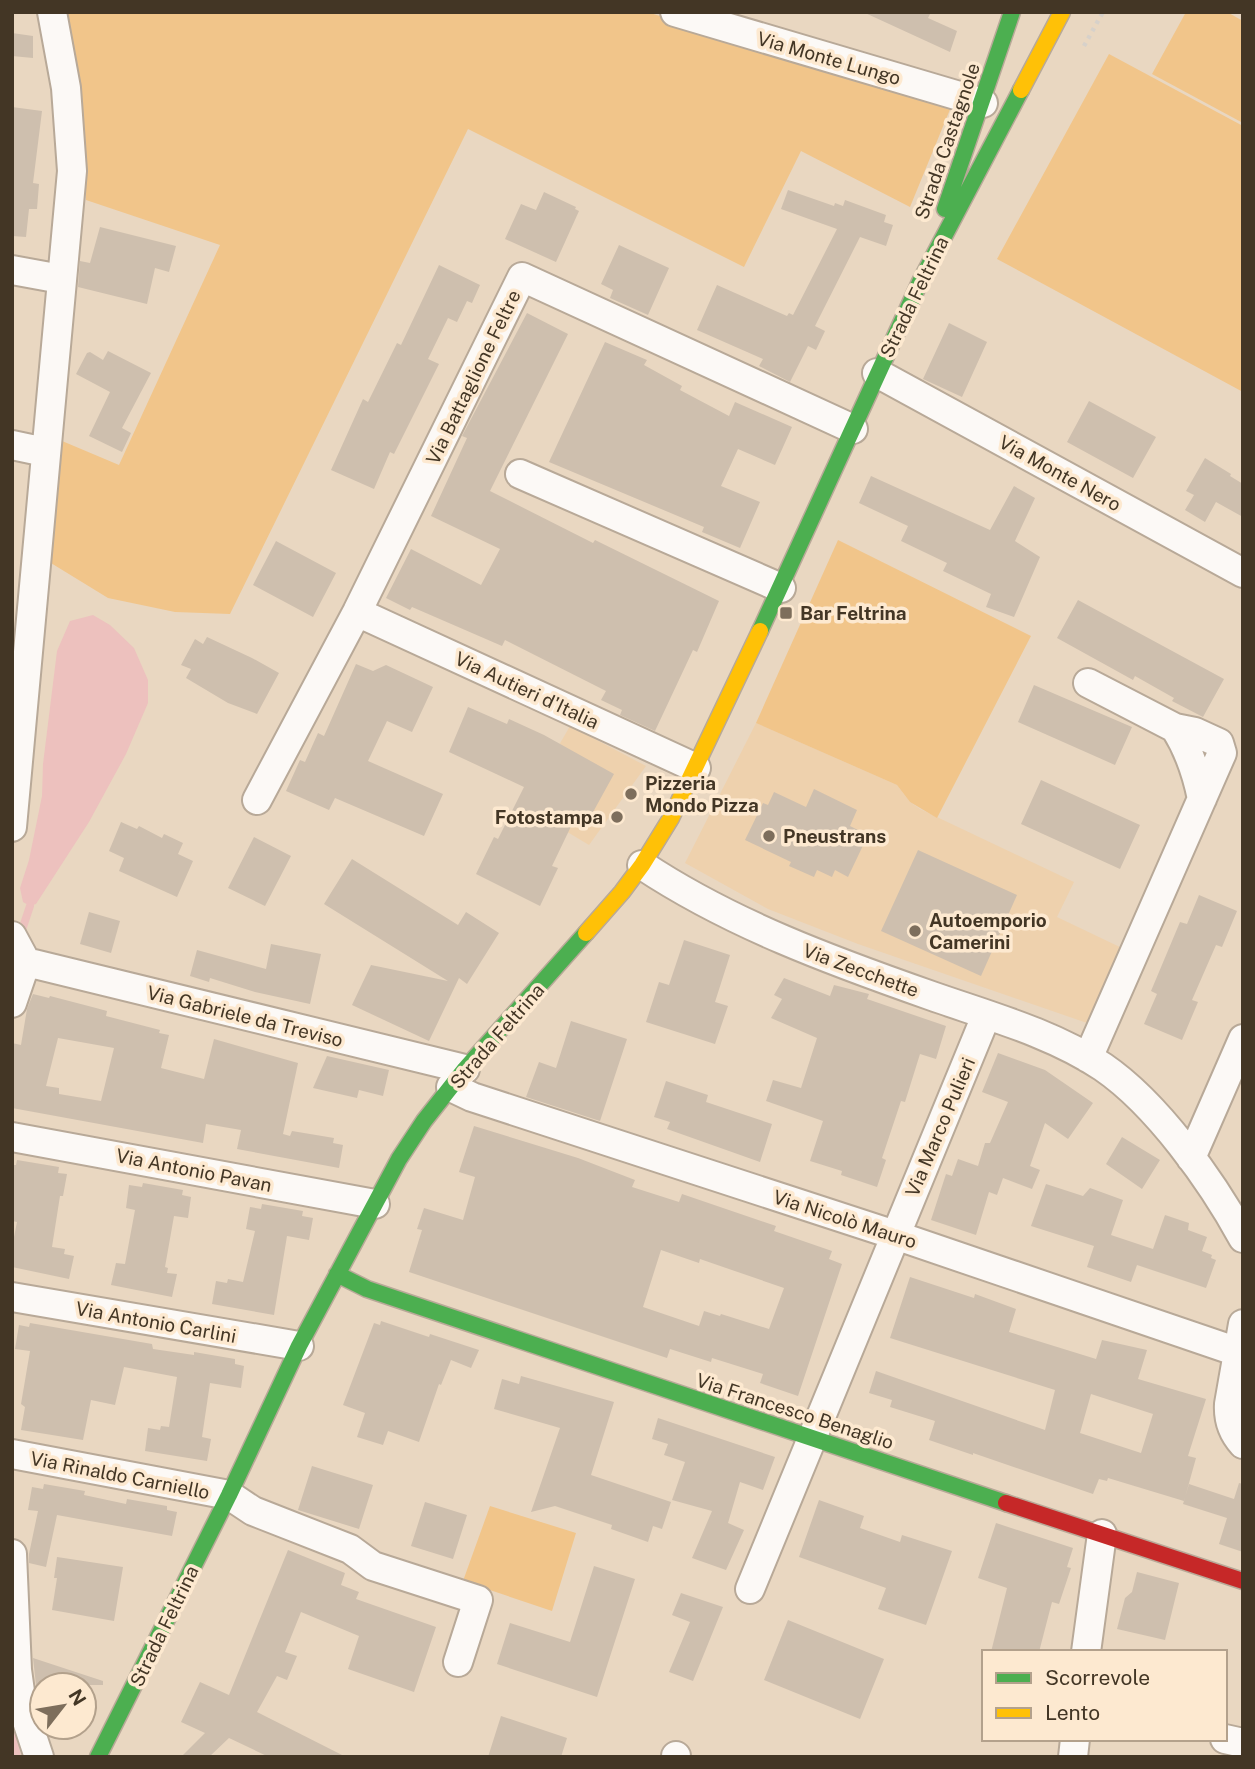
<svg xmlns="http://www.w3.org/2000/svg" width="1255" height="1769" font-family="'Public Sans',sans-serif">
<rect width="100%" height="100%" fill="#e9d7c1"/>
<!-- built -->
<path fill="#eed1ad" d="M756,723l141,62 13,17 10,7 154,73 -17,35 67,32 -32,69 -5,5 -229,-79 -90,-35 -83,-46z
M570,726l76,40 -57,79 -65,-39z"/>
<!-- green -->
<path fill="#f1c58a" d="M64,12h583l304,95 -41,100 -109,-56 -57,116 -276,-138 -238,485 -55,-2 -67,-14 -62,-38 9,-122 64,27 101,-220 -134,-45 -7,-104z
M1186,12h41l16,9v102l-91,-49z
M1109,54l134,72v266l-246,-133z
M838,540l193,96 -94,182 -27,-16 -13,-17 -141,-62z
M490,1506l86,27 -24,78 -89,-30z"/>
<!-- water -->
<path fill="#edc1be" d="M93,615l17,10 24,23 14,32v23l-22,51 -37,68 -53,82 -6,2 -7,-4 -3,-14 9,-28 13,-64 1,-32 14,-113 13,-30z"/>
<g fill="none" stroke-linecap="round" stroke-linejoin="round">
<!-- stream -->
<path stroke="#edc1be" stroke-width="8" d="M20,936l10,-30
M12,1730l5,27"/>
</g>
<!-- building -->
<path fill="#cebfae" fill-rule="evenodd" d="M863,12h68l-3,6 29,13 -7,21z
M12,33l21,3v22l-21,-2z
M12,107l30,4 -9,72 6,1 -2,25h-8l-3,28 -14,-1z
M788,190l46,16 1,-3 8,3 2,-6 41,15 -2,7 9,3 -7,21 -26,-9 -45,89 10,5 -9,19 -8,-4 -18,36 -31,-16 4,-7 -66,-29 20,-45 70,31 2,-3 4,2 44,-86 -56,-20z
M544,192l32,15 -1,2 4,2 -23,51 -51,-23 16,-35 15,6z
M100,227l76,19 -7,26 -14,-4 -8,36 -69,-17 2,-26 10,2z
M619,245l50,23 -21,47 -38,-17 3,-8 -12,-6z
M439,265l41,20 -8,18 -5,-2 -10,21 -9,-4 -20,41 11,5 -45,90 -4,-2 -16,37 -43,-19 32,-71 5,3 29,-59 4,2z
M527,313l41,21 -78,157 103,52 2,-3 124,61 -22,51 -4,-2 -38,81 -35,-16 2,-5 -21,-10 5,-9 -101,-51 -3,6 -90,-39 -2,3 -24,-12 25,-49 70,36 19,-36 -69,-33 36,-78 -5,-2z
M949,323l38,19 -25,55 -39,-18z
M605,342l42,18 -3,5 38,21 -2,4 49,26 6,-14 57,25 -17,38 -37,-16 -17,37 39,16 -20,46 -38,-16 2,-5 -155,-65z
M108,351l43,22 -29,55 9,5 -9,19 -33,-16 21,-44 -34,-18 11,-21 3,-1 13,8z
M1089,401l67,36 -23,41 -66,-36z
M1205,458l26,16 -1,2 13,8v33l-27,-15 -11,20 -20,-12 9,-15 -8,-4z
M871,476l119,54 24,-44 21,12 -20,43 25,16 -26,60 -28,-10 5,-13 -48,-23 4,-8 -46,-22 7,-15 -49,-23z
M276,541l60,32 -23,44 -60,-32z
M1078,600l146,79 -21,38 -31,-16 2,-3 -39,-22 -2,4 -76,-42z
M207,637l45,21 27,15 -22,41 -29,-11 -42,-25 5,-9 -10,-4 14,-26 8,5z
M356,664l17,7 13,-6 47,22 -21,45 -25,-11 -19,40 75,33 -19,42 -89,-38 -6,12 -43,-19 14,-31 5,2 13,-29 6,3z
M1034,685l98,42 -17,38 -97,-43z
M468,707l39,17 2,-5 35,16 70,39 -27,49 -11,-7 -24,50 6,2 -18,38 -64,-32 18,-37 4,2 26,-52 -75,-35z
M1041,780l99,45 -20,44 -99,-45z
M814,789l43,21 -7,16 18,9 -20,42 -13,-7 -3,7 -15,-7 -3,7 -25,-11 2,-4 -46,-22 18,-37 5,2 6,-13 32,15z
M121,822l16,7 2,-3 23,12 2,-4 19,9 -5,11 15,7 -16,36 -58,-26 5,-13 -15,-7z
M254,837l37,19 -26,50 -37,-18z
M918,850l99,45 -36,81 -100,-45z
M352,859l106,66 8,-13 33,21 -32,51 -8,-6 -30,63 -77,-36 19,-40 77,16 -124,-77z
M1199,895l38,16 -15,36 -6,-2 -24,55 6,2 -16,38 -38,-16 13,-30 -6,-3 29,-69 7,2z
M89,912l31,9 -9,32 -31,-9z
M684,940l46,15 -15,47 13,4 -13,38 -69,-22 13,-40 10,3z
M271,944l50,10 -11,50 -55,-12 -45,-14 -1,4 -19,-6 7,-26 69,19z
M784,978l46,18 4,-11 35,9 -2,5 79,27 -10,33 -16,-5 -15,48 -4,-1 -19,57 4,2 -9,27 -36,-12 1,-4 -32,-10 13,-40 -57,-20 7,-21 28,8 16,-50 -46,-20 11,-19 -8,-4z
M33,994l16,4 1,-2 46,12 11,3 -1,5 54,14 -1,3 10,2 -8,33 43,11 10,-40 84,24 -15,71 7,2 2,-5 42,7 -1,5 10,2 -4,23 -102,-19 4,-19 -35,-6 -3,19 -191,-35v-65l9,2 6,-36zM58,1038l56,10 -13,53 -42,-7v-6l-13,-2z
M571,1021l56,18 -27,82 -74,-24 13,-35 17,6z
M998,1053l47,17 48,33 -25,36 -23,-16 -15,43 10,4 -8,19 -29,-11 -6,17 -8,-3 -13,43 -45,-15 15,-46 6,2 6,-17 20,7 7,-23h5l18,-41 -26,-10z
M327,1056l62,14 -6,26 -24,-6 -2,8 -44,-10z
M666,1081l42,14 -2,7 66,22 -12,38 -93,-33 3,-7 -16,-5z
M474,1126l104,32 57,22 -3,7 47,15 3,-8 94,32 -2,5 58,20 -3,8 13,5 -44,132 -38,-13 3,-9 -51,-16 -1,4 -41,-13 -3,9 -258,-86 13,-42 -5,-1 7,-21 39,12 12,-43 -16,-5zM661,1250l38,13 1,-4 84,29 -15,41 -48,-15 -1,2 -16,-5 -5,15 -56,-19z
M1122,1137l38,23 -18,29 -36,-25z
M17,1160l42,7 -1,6 9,1 -4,22h-3l-8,51 13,2 -1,5 10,2 -5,23 -57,-12v-20l5,-25 -5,-1v-56h4z
M143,1183l40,7 -1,5 9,2 -3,21 -14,-2 -9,51 3,1 -1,5 10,1 -5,23 -61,-12 5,-22 9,1 10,-54 -9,-2 3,-23 13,2z
M1046,1184l37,12 7,-8 33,12 -12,35 42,14 12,-34 24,8 -1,7 19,7 -5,14 10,4 -1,3 5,2 -10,28 -69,-23 -6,17 -44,-15 7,-21 -63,-20z
M262,1204l41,7 -1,5 11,2 -4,22 -22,-4 -13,79 -62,-11 4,-23 11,2 1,-4 15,3 12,-51 -9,-2 4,-22 11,2z
M910,1277l64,21 1,-4 41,15 -7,23 87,27 6,-19 45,10 -9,29 68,20 -18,57 8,2 -12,43 -76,-23 -1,3 -8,-2 -6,15 -120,-41v2l-44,-15 6,-19 -45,-14 2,-7 -23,-7 7,-22 169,59 10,-40 -165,-52zM1091,1394l62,20 -12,39 -61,-20z
M381,1321l48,16 1,-3 49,16 -8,18 -20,-8 -10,25 -2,-1 -20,58 -31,-11 -5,14 -26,-8 8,-24 -22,-8 31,-82 6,2z
M30,1323l122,21 1,5 41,6v-3l41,7v5l9,2 -3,22 -31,-5 -8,54 9,2 -4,22 -62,-10 3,-23 12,2 1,-4 8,1 8,-50 -53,-10 -9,38 -24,-5 -8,40 -62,-10 4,-23 -4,-3 9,-53 -15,-2 4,-24 10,2z
M521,1376l93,26 -23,73 80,27 -9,27 -9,-3 -5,16 -37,-13 1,-4 -57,-19 -24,6 29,-84 -66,-19 8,-30 17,5z
M658,1418l117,39 -12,33 -23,-8 -12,41 16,7 -18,40 -34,-12 20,-47 -40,-11 13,-38 -21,-7 4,-11 -16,-5z
M312,1466l61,19 -14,44 -61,-19z
M1239,1483l4,1v68l-24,-8 8,-26 -44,-14 6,-20 45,15z
M44,1484l41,7 -1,4 42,9 1,-5 40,7v4l10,2 -5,24 -115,-21 -11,52 -17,-4v-9l9,-43 -10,-1 4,-23 11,2z
M819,1500l45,16 -4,12 40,14 2,-7 50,16 -26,74 -48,-16 8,-21 -87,-31z
M425,1502l42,13 -14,44 -42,-13z
M996,1523l77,25 -6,19 4,1 -12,36 -7,-2 -13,50h-48l16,-64 -29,-10z
M288,1550l57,23 -4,12 18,7 -3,7 80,28 -22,65 -66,-23 11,-33 -58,-24 -16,40 12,4 -10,24 -10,-4 -20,36 89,45h-77l-40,-19 -20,19h-28l24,-24 -24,-11 19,-40 29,13z
M57,1557l66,10 -9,54 -62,-11 5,-32h-3z
M594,1566l41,13 -38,118 -100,-33 13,-41 60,19z
M1137,1572l42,11 -14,57 -48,-11 8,-31 7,-6z
M681,1593l42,14 -30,74 -24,-9 21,-50 -18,-7z
M788,1620l96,39 -24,60 -96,-39z
M33,1658l70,23v4h-67z
M501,1716l66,22 -6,19h-73z"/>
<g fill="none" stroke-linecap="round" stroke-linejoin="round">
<!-- street casing -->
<g stroke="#b8a998" stroke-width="32">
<path id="street" d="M675,12l308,91
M12,270l49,9
M877,373l366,200
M12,445l33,7
M520,474l261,114
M357,612l339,156
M1175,728c14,22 22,46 27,71
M257,800l100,-188 165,-335 331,152
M12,827l60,-656 -6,-83 -14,-76
M642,865c89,59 190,96 290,131 57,20 120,37 171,71 54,37 109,114 140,171
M12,936l14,26 -14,41
M26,962l439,107
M1088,1058l134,-305 -3,-10 -24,-11 -20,-4 -87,-45
M451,1087l21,10 423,138 343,117
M12,1137l363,67
M1191,1158l52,-119
M12,1297l287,49
M1243,1324l-14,80c-1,16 3,28 14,40
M12,1454l217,41 24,16 97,38 23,17 105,34 -20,62
M12,1554l5,116 5,36 17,51
M750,1589l236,-573
M1086,1652l16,-118
M1225,1739l18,4
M676,1757v-1
M1073,1757l2,-18"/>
</g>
<!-- fast casing -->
<g stroke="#b8a998" stroke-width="19">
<path id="fast" d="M945,209l67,-197
M760,631l160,-349 101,-192
M337,1274l30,15 639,214
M98,1757l131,-262 70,-149 100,-187 25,-38 41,-52 121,-136"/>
</g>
<!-- slow casing -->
<g stroke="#b8a998" stroke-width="19">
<path id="slow" d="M1021,90l41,-78
M586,933l36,-41 20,-27 29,-47 89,-187"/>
</g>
<!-- jam casing -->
<g stroke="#b8a998" stroke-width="19">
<path id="jam" d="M1006,1503l237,78"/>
</g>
<!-- path -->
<path stroke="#d7d1ca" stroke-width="4.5" stroke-dasharray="3.5 5" stroke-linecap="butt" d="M1084,46l19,-34"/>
<!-- street -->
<use href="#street" stroke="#fcf9f6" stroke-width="28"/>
<!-- fast -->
<use href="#fast" stroke="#4caf50" stroke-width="16"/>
<!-- slow -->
<use href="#slow" stroke="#ffc107" stroke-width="16"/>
<!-- jam -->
<use href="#jam" stroke="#c62828" stroke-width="16"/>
</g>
<!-- markers -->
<g fill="#7d6e5c" stroke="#fde9d0" stroke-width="2.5">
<rect x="779" y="606" width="14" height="14" rx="3.5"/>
<circle cx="631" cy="794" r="7"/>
<circle cx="617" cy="817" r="7"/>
<circle cx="769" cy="836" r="7"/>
<circle cx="915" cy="931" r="7"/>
</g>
<g text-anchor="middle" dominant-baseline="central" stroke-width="7" stroke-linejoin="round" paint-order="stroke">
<!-- street labels -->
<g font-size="19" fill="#433625" stroke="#fde9d0">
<text transform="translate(829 58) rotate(16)">Via Monte Lungo</text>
<text transform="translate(947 141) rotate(-71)">Strada Castagnole</text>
<text transform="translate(914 297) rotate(-64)">Strada Feltrina</text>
<text transform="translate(473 377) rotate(-64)">Via Battaglione Feltre</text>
<text transform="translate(1060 473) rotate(29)">Via Monte Nero</text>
<text transform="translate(527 690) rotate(25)">Via Autieri d'Italia</text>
<text transform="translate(861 970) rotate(20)">Via Zecchette</text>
<text transform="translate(245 1016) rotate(14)">Via Gabriele da Treviso</text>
<text transform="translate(497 1036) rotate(-49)">Strada Feltrina</text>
<text transform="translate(940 1127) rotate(-67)">Via Marco Pulieri</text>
<text transform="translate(194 1170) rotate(11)">Via Antonio Pavan</text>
<text transform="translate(845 1219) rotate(18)">Via Nicolò Mauro</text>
<text transform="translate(156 1322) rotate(10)">Via Antonio Carlini</text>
<text transform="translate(795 1411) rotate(18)">Via Francesco Benaglio</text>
<text transform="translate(120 1475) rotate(11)">Via Rinaldo Carniello</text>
<text transform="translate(164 1626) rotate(-64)">Strada Feltrina</text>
</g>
<!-- poi labels -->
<g font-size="19" font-weight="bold" fill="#433625" stroke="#fde9d0" text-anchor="start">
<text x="800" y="613">Bar Feltrina</text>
<text x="645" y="783">Pizzeria<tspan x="645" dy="22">Mondo Pizza</tspan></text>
<text x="603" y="817" text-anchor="end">Fotostampa</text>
<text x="783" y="836">Pneustrans</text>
<text x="929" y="920">Autoemporio<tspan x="929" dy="22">Camerini</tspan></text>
</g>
</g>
<!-- border -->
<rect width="1255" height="1769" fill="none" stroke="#433625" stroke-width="28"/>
<!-- legend -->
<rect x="982" y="1650" width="245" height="91" fill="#fde9d0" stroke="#b3a18c" stroke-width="2"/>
<rect x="996" y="1673" width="35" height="10" fill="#4caf50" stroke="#b3a18c" stroke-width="2"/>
<text x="1045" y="1685" font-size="21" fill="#433625">Scorrevole</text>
<rect x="996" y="1708" width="35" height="10" fill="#ffc107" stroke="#b3a18c" stroke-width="2"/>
<text x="1045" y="1720" font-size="21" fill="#433625">Lento</text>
<!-- north arrow -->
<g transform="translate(63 1706) rotate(59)"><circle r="33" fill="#fde9d0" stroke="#b3a18c" stroke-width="2"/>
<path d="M0-5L12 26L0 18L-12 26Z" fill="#7d6e5c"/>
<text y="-10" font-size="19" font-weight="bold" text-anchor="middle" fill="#433625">N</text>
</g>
</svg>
